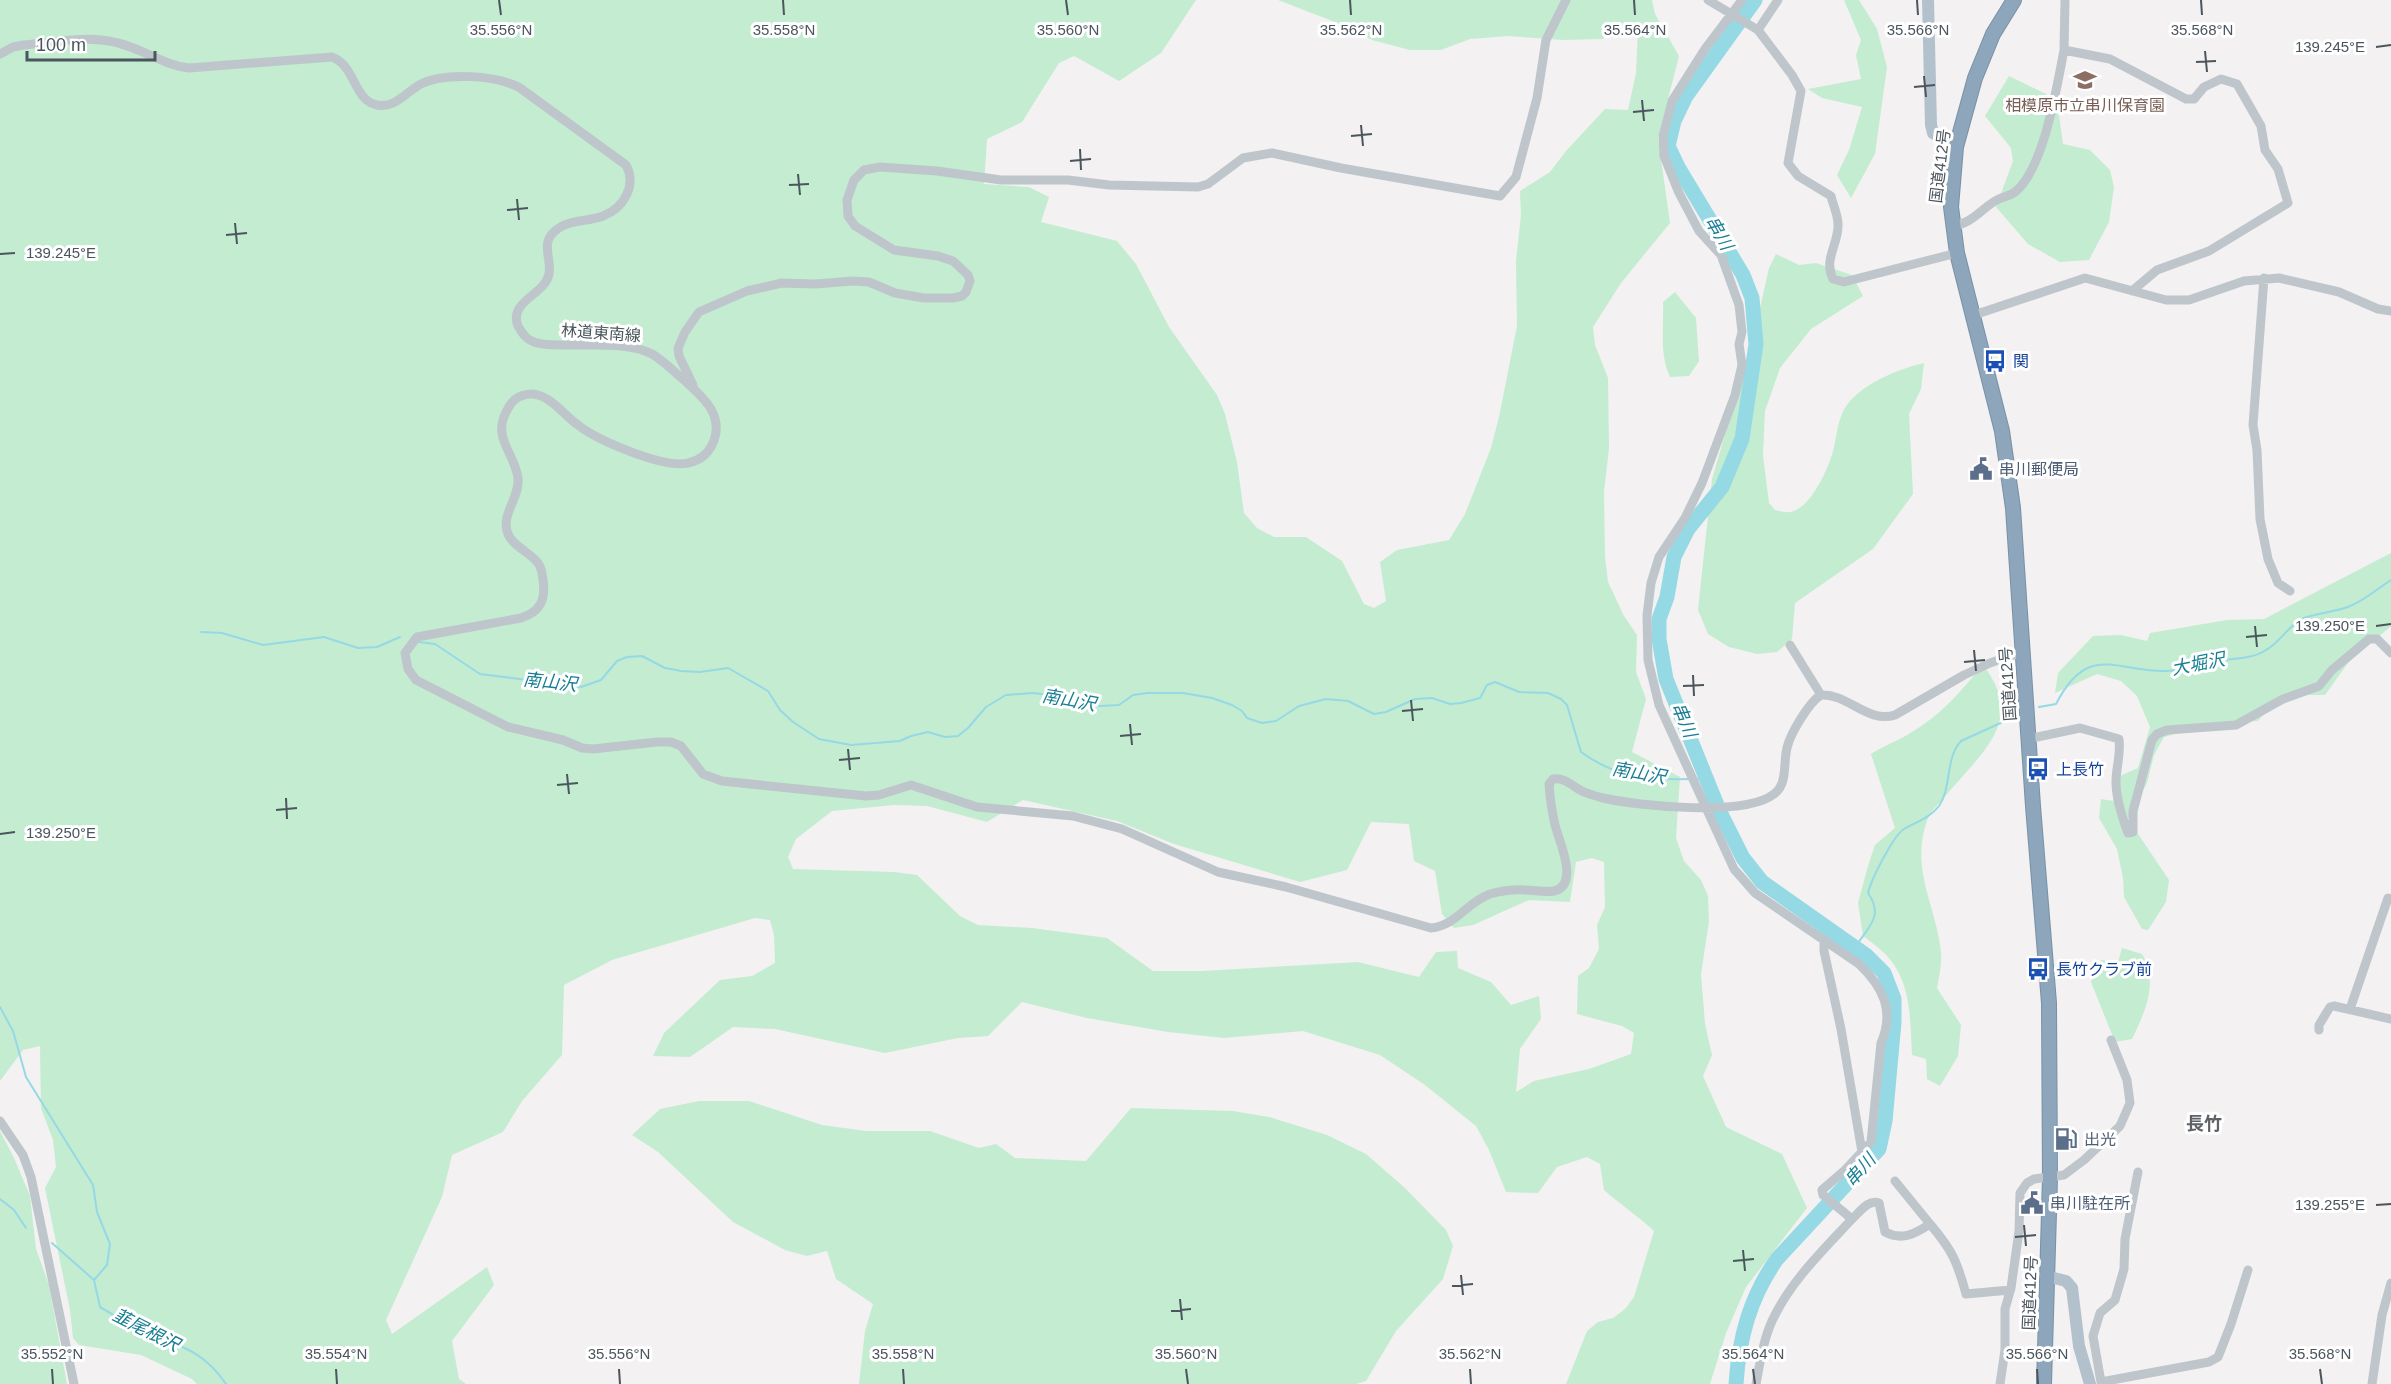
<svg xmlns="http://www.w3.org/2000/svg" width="2391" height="1384" font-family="Helvetica,'Noto Sans JP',sans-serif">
<rect width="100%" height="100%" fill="#f3f1f1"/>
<!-- green -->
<path fill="#c4ecd1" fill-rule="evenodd" d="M0,0h1196l-35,53 -42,28 -45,-25 -15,7 -37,59 -35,17 -3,45 45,3 20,10 -8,25 76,19 19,23 33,63 48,68 8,19 12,48 7,51 13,15 17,9h32l36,24 22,43 10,4 12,-7 -6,-39 17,-12 52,-10 16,-26 26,-66 8,-31 18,-91 -1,-65 5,-46 -1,-24 30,-19 16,-21 39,-42 23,1 8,-37 2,-45 -26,-2 -9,13 -39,1 -56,-4 -38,3 -29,11h-31l-38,-10 -37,-18 -57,-22h374l3,14 24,42 -21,82 12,85 -49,60 -28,44 2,18 13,33 1,70 -5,44 1,65 3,25 16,34 13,19 -1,37 10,27 -14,53 48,25 -4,61 8,23 17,19 7,16 1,25 -8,53 4,50 7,31 -9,21 23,51 56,27 25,54 -61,79 -20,46 -16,51h-144l21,-53 11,-9 15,-4 12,-9 9,-12 20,-66c-16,-15 -34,-27 -50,-41l-4,-26 -13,-7 -30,10 -19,26 -32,-1 -17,-42 -13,-24 -51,-41 -45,-30 -77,-24 -79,7 -56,-6 -81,-14 -65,-16 -34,34 -30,2 -73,15 -110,-24 -42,-2 -43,30 -37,-1 11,-23 56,-53 32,-4 23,-13 -1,-28 -4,-15 -15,-2 -143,42 -48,25 -2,70 -40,46 -19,31 -51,23 -10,42 -56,123 6,14 95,-67 7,18 -42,56 7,38 7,5h-269l-5,-5 -51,-24 -62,-10 -6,-7 -3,-28 -25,-122 11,-21 -3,-27 -12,-32 -1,-62 -17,4 -23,31zM1023,800l94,21 57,23 126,38 47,-12 24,-48 38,2 5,37 21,10 7,43 12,14 19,-3 56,-25 41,2 6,-40 16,-4 12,4 1,45 -8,18 2,24 -10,19 -11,8 -1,38 45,12 12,7 -3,21 -42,15 -55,12 -18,11 4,-43 21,-30 -2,-23 -28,9 -20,-23 -33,-14 -1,-17 -21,1 -17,25 -61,-15 -156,9h-49l-46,-33 -75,-10 -54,-3 -18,-9 -43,-41 -23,-3 -101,-3 -5,-12 8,-18 36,-28 62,-6 33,1 60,16z
M1844,0h15l18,29 10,38 -12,87 -24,44 -14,-23 12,-25 13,-43 -40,-9 -14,-9 53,-10 -5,-24 5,-15z
M2009,76l37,18 12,14 5,36 27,6 20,20 4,17 -5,35 -20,38 -29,2 -32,-18 -32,-37 17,-46 -2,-13 -26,-32z
M1776,254l23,11 17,-2 36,12 11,21 -52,33 -31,39 -15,43 -2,44 6,48 6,7c4,1 10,3 14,2 21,-1 41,-46 45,-65 4,-17 4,-33 17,-47 18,-19 48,-31 73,-37l-3,26 -12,25 4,80 -40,55 -78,54 -3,36 -15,13 -20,2 -28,-7 -21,-13 -10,-24 14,-131 42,-144 15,-67z
M1675,292l21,26 3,43 -10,15 -19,1c-11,-24 -6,-49 -7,-75z
M2391,553v73l-43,37 -23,32h-45l-22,26 -40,2 -54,14 -10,18 -7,28 -19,36 41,61 -3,22 -18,28 -6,-1 -18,-32 -1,-19 -6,-29 -18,-31 2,-19 12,2 7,-25 18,-8 12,-41 -13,-31 -16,-15 -24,-7 -42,19 3,-20 35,-37 28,-1 26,6 3,-8 77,-13 37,-1z
M1983,665c43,55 0,86 -35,128 -6,8 -16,16 -20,25 -19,51 8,86 13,134 1,12 -2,25 -4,36l24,37 -3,31 -18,30 -13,-7 -1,-20 -14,-4c-2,-34 0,-71 -24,-98 -7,-8 -17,-15 -25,-21l-5,-33 10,-37 7,-21 20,-17 -24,-74c14,-9 27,-13 41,-22 29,-17 49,-41 71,-67z
M2122,948l20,6c17,29 3,58 -10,85l-17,3 -24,-60 10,-22 17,2z
M699,1101h50l73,24 44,6h64l49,17 17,-4 19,14 71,3 45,-53 102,3 36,6 58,18 39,19 39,34 41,42 7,16 -10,33 -47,52 -30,50 -10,3h-497l6,-53 8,-27 -37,-25 -9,-28 -20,5 -22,-6 -52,-28 -75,-70 -26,-17 28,-26z
M0,1131l14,27 16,38 6,53 13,36 18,99h-67z"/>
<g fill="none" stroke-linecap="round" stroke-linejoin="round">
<!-- stream -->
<path stroke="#95d9e5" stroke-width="2" d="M201,632l21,1 41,12 61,-8 34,11 19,-1 23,-10
M419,642l16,2 45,30 101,13 20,-7 16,-19 10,-4 15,-1 23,12 16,3 19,1 28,-4 40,23 12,19 13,12 26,17 32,6 49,-4 11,-5 17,-4 17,5 13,-1 10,-8 18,-21 20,-12 27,-2 26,3 41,10 19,-1 14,-10 14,-2h36l29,5 20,7 10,6 5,7 15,5 14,-2 23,-15 27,-7 22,2 26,13 12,-2 29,-13 17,-1 18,6 11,-1 19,-5 7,-13 8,-3 24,10 29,1 13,6 6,6 14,47c36,26 66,28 109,27
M2039,707l17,-3c35,-68 65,-26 122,-34 10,-1 20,-6 30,-8 19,-4 41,-1 58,-12 15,-8 22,-25 38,-32 14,-5 30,-6 44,-11 16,-6 29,-18 43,-27
M1696,779h11
M1856,946c13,-20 28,-30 12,-53 3,-13 25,-57 36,-64 12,-7 26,-11 35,-23 13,-19 6,-48 22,-65l55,-25
M0,1007l13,24 13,46 67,108 4,27 13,32 -3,21 -13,15
M0,1199l14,11 12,18
M52,1243l42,37 6,27c11,6 22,14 33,19 38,19 67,19 93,58"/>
<!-- river -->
<path stroke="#95d9e5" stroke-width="15" d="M1736,1384c3,-46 14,-87 41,-125l102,-110 6,-28 9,-99v-23l-10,-26 -17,-17 -105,-74 -19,-24 -24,-48 -53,-131 -7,-40v-20l8,-22 7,-40 14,-28 34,-42 20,-48 14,-95 -4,-46 -9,-23 -65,-108 -10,-21 6,-25 12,-25 69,-96"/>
<!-- highway casing -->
<g stroke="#7891a7" stroke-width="16">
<path id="highway" d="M2014,0l-21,34 -18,44 -19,69 -5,60 6,46 45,178 11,77 20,298 16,197 1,175 -6,206"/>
</g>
<!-- minor -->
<path stroke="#bec6cc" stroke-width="9" d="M1708,0l50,30 34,45 9,16 -13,72 10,13 33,20c2,9 7,19 7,28 1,20 -15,35 -5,55l11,3 113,-29
M1742,0l-37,49 -33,52 -9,35 1,20 15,37 20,38 22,24 18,50 3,27 -3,12 3,21 -7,30 -33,88 -17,35 -26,39 -8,26 -4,32 1,45 11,45 75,164 21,24 104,71c24,23 36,47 22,79l-10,99 -27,29 -22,19 1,5 29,24c-29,31 -62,63 -80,102 -9,20 -12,42 -16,63
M2065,0l-1,50 46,9 76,40h8l10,-12 17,-8 16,5 24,42 4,24 13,19 10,34 -79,48 -52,19 -25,21
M1758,30l20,-30
M0,54l13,-7 11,-2c30,-3 65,-10 94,-2 25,6 45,22 71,25l143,-11c24,9 21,43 45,48 18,4 30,-14 44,-21 24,-12 76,-9 99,4l106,77c11,20 -2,43 -23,51 -15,6 -35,3 -48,15 -15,12 -3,28 -6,43 -4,21 -41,27 -31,52 3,5 6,11 12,14 8,5 21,5 31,5 28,1 66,-4 91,9 12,7 21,17 32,26 19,17 42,36 28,65 -5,10 -14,16 -24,18 -24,6 -91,-23 -110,-38 -13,-9 -25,-26 -40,-30 -10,-3 -22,1 -28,10 -21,32 4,45 8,73 2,19 -16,35 -11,53 4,15 22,20 31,32 4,5 4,11 5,17 3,20 -3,32 -22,38l-104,19 -12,16 3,16 8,11 92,47 55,13 19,8 11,1 64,-7h14l10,4 22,28 19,7 144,15 13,-1 32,-10 66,22 96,9 49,13 96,43 68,15 145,41c25,-2 36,-26 59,-34 11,-3 24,-5 36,-4 9,0 19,3 28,1 26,-6 5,-50 1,-66 -3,-13 -5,-27 -6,-41l4,-5c12,-2 19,7 29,12 6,3 14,5 21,7 36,8 142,19 171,-4 14,-10 9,-31 13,-46 3,-14 22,-46 34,-53 26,-2 47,29 74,20l69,-40 26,-12 32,-11
M1952,226c19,-2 27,-15 43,-25 6,-4 15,-5 20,-9 29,-23 42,-106 49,-142
M2264,278l-11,147 4,25 3,69 8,40 10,24 12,8
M1974,315l111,-37 81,22h23l55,-19 35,-3 60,14 39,17 13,2
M693,385l-14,-29 -1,-8 7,-16 14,-20 48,-21 35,-8 33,1 38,-3 16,1 26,11 29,5h29l9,-2 4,-4 4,-11 -2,-6 -15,-14 -15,-5 -44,-6 -39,-24 -7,-10 -1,-16 7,-20 10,-10 16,-3 57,4 64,9h67l41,5 89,2 10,-3 35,-26 29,-5 69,15 159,28 16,-19 21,-79 9,-58 20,-40
M1790,645l31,50
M2028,739l52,-11 39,11c2,16 -3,28 -3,43 0,17 6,35 12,51l5,-1v-21l19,-71 5,-6 10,-4 69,-5 47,-26 36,-13 13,-16 37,-31h8l14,14
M1824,939v12l17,78 21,123
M2350,1009l38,-111 3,1
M2319,1030v-5l11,-18 4,-1 57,13
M0,1121l23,34 8,22 43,207
M1895,1181l35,43
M1852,1219c8,-7 16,-20 27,-16l6,29c17,9 30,2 45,-8 22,26 27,37 36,70l44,-4
M2101,1382l-8,-46 7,-23 15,-13 9,-31 1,-30 13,-67
M2000,1384l5,-34v-41l6,-21 8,-57 1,-38 7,-10 7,-4 30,-4 20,-15 36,-34 10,-23 -3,-23 -16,-40
M2102,1384l-1,-2 108,-20 9,-5 13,-33 17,-54
M2372,1384l10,-69 9,-32"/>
<!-- major -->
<path stroke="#b3c1cd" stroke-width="12" d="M1928,0l3,125 2,8 23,14
M2046,1276l20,5 6,7 7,58 11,38"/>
<!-- highway -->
<use href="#highway" stroke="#8da6bb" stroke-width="14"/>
</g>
<!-- ticks -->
<path fill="none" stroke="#4a555d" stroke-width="2" d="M499,0l2,15M783,0l1,15M1066,0l2,15M1350,0l1,15M1634,0l1,15M1917,0l1,15M2201,0l1,15M2376,47l15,-2M2205,51l2,21M2196,62l20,-1M1924,76l2,21M1914,87l21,-2M1642,100l2,21M1633,112l21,-2M1361,125l2,21M1351,136l21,-2M1080,149l1,21M1070,161l21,-2M798,174l2,21M789,185l20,-1M517,199l2,21M507,210l21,-2M235,223l2,21M226,235l21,-2M0,254l15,-1M2255,626l2,21M2376,626l15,-2M2246,637l21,-2M1974,650l2,21M1964,662l21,-2M1693,675l1,21M1683,686l21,-1M1411,700l2,21M1402,711l21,-2M1130,724l2,21M1120,736l21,-2M848,749l2,21M839,760l21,-2M567,774l2,20M557,785l21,-2M286,798l1,21M276,810l21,-2M0,834l15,-2M2376,1205l15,-1M2024,1225l2,21M2015,1237l21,-2M1743,1250l2,21M1733,1261l21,-2M1461,1275l2,20M1452,1286l21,-2M1180,1299l2,21M1171,1311l20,-2M52,1369l1,15M336,1369l1,15M619,1369l1,15M903,1369l1,15M1186,1369l2,15M1470,1369l1,15M1753,1369l2,15M2037,1369l1,15M2320,1369l2,15"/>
<!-- icons -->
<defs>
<g id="school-bare" transform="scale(1.8)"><path d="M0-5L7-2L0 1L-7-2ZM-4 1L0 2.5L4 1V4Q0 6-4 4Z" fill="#8d6e63" stroke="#fff" stroke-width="2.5" paint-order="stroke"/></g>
<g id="bus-bare" transform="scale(1.8)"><path d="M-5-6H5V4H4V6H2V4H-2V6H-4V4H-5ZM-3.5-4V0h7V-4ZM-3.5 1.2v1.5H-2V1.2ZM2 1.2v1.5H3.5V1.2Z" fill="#1a4fb4" stroke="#fff" stroke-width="2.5" paint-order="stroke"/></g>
<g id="civic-bare" transform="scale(1.8)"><path d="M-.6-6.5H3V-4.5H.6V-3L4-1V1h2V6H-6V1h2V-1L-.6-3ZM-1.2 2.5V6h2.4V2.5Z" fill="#5c6f8a" stroke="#fff" stroke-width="2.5" paint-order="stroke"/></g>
<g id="fuel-bare" transform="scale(1.8)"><path d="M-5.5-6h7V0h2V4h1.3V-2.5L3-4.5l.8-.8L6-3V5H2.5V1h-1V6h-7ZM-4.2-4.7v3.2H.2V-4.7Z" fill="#5c6f8a" stroke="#fff" stroke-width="2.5" paint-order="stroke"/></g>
</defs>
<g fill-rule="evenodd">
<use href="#school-bare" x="2085" y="80"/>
<use href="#bus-bare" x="1995" y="361"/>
<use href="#civic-bare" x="1981" y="469"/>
<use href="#bus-bare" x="2038" y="769"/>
<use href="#bus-bare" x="2038" y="969"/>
<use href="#fuel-bare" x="2066" y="1139"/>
<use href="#civic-bare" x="2032" y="1203"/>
</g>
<g text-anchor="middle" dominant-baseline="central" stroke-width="6" stroke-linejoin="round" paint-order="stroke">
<!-- education labels -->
<g font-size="16" fill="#785e54" stroke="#fff">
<text x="2085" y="105">相模原市立串川保育園</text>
</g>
<!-- street labels -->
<g font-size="16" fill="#4a555d" stroke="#fff">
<text transform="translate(1940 166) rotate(-83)">国道412号</text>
<text transform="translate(601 333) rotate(4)">林道東南線</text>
<text transform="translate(2008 684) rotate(-94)">国道412号</text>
<text transform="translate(2030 1293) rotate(-88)">国道412号</text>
</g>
<!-- transit labels -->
<g font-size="16" fill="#164399" stroke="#fff" text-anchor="start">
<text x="2013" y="361">関</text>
<text x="2056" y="769">上長竹</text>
<text x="2056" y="969">長竹クラブ前</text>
</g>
<!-- service labels -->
<g font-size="16" fill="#4e5e75" stroke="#fff" text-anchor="start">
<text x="1999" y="469">串川郵便局</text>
<text x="2084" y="1139">出光</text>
<text x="2050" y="1203">串川駐在所</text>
</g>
<!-- water labels -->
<g font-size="18" font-style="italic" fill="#187f93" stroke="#fff">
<text transform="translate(1719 233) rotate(60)">串川</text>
<text transform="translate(2198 664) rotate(-11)">大堀沢</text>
<text transform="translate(550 682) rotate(6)">南山沢</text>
<text transform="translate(1069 700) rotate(10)">南山沢</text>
<text transform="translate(1684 720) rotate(67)">串川</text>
<text transform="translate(1639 773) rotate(10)">南山沢</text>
<text transform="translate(1860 1170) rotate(-48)">串川</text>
<text transform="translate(146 1330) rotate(27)">韮尾根沢</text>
</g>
<!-- neighbourhood labels -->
<g font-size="18" font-weight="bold" fill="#5e6165" stroke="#fff">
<text x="2204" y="1124">長竹</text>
</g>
</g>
<g font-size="15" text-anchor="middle" fill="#4a555d" stroke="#fff" stroke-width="6" stroke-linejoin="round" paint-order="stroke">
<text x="501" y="35">35.556°N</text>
<text x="784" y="35">35.558°N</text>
<text x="1068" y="35">35.560°N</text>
<text x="1351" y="35">35.562°N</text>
<text x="1635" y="35">35.564°N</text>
<text x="1918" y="35">35.566°N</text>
<text x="2202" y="35">35.568°N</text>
<text x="2330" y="52">139.245°E</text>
<text x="61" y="258">139.245°E</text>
<text x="2330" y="631">139.250°E</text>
<text x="61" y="838">139.250°E</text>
<text x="2330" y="1210">139.255°E</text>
<text x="52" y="1359">35.552°N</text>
<text x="336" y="1359">35.554°N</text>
<text x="619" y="1359">35.556°N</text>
<text x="903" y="1359">35.558°N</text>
<text x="1186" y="1359">35.560°N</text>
<text x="1470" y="1359">35.562°N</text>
<text x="1753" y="1359">35.564°N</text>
<text x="2037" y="1359">35.566°N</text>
<text x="2320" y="1359">35.568°N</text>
</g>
<!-- scale -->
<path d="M27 51v9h128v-9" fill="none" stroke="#4a555d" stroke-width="3"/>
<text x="36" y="51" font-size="18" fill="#4a555d" stroke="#ffffff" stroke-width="4.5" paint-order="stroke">100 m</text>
</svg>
